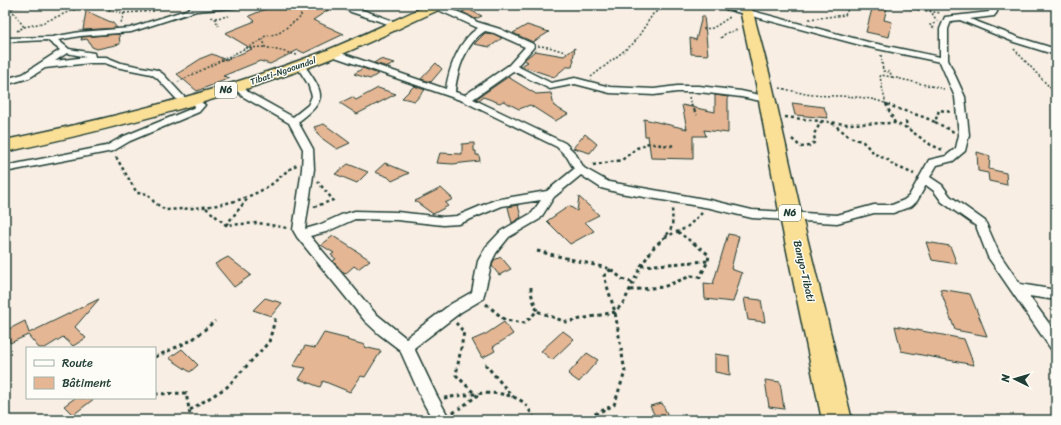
<svg xmlns="http://www.w3.org/2000/svg" width="1061" height="425" font-family="Sriracha,sans-serif">
<rect width="100%" height="100%" fill="#f8eee3"/>
<filter id="ink" filterUnits="userSpaceOnUse"><feTurbulence type="fractalNoise" baseFrequency=".025" numOctaves="2"/><feDisplacementMap in="SourceGraphic" scale="8" xChannelSelector="R" yChannelSelector="G"/><feConvolveMatrix kernelMatrix="1 2 1 2 8 2 1 2 1" color-interpolation-filters="sRGB"/></filter>
<g filter="url(#ink)">
<!-- building -->
<path fill="#e4b694" stroke="#1f3d34" d="M275,5h34l21,4 -17,11 31,14 -40,19 -6,-3 -28,14 -10,-3 -37,15 7,2 -33,13 -20,-17 25,-16 10,-4 14,6 26,-11 -27,-16 30,-12 -6,-5z
M873,5l14,2 -3,13 8,2 -3,15 -23,-5z
M468,9l14,7 -7,3 -13,-7z
M86,11l27,12 4,5 -34,2z
M702,16h2l4,39 -17,-1 -1,-16 6,2z
M527,25l22,7 -16,10 -20,-9z
M485,33l9,1 8,4 -12,9 -16,-3z
M119,34l1,10 -23,5 -5,-2 -5,-8 -6,1 1,-3z
M575,48l-2,11h1l-2,8h-6l-12,10 -33,-11 7,-4 -4,-2 11,-9 29,5z
M380,59l15,4 -7,4 -14,-4z
M436,63l6,6 -11,13 -10,-3z
M363,68l15,6 -8,5 -16,-5z
M508,77l28,17 15,-1 3,13 14,8 -13,7 -25,-16 -11,4 -16,-8 -3,2 -17,-6 -4,3 -3,-1z
M414,86l11,4 -10,11 -13,-3z
M378,88l18,6 -39,20 -17,-11 12,-6 4,3z
M715,95l13,2v36l-24,-3 2,6h-13v23l-42,-1 -3,-22h-3l-1,-17 43,10 -5,-24 33,7z
M792,103l32,4 4,11 -33,-3z
M324,124l26,19 -13,6 -17,-12 -6,-10z
M585,134l12,10 -7,9 -17,-5z
M474,143v8h2v4h3l1,6 -27,3 -16,-1 3,-10 22,1v-10z
M977,152l13,4 -1,13 17,4 1,12 -18,-4 -1,-8 -10,-2z
M385,163l24,10 -17,8 -4,-4 -13,-5z
M348,164l20,8 -11,11 -22,-9z
M441,188l12,11 -8,4 3,3 -15,8 -18,-13z
M579,197l20,18 -14,7 9,9 -24,13 -23,-23 22,-15 8,5z
M518,205l3,12 -9,6 -4,-16z
M728,234l11,2 -8,33 11,4 -9,29 -28,-3 -1,-16 9,1z
M333,236l22,14 15,10 -12,9 -4,-3 -9,8 -12,-13 3,-2 -5,-4 3,-2 -13,-8z
M926,242l24,4 7,18 -25,-4z
M228,257l23,18 -17,12 -19,-23z
M501,257l10,12 -12,6 -7,-9 2,-6z
M940,289l30,5 17,42 -32,-6z
M265,298l17,5 -11,13 -18,-6z
M744,298l17,2 4,22 -17,-2z
M99,299l-24,28 11,11 -13,8 -10,-9 -18,11h-6l-11,-13 -18,8 -3,-13 18,-9 4,12z
M504,322l9,12 -20,13 2,4 -13,7 -10,-18 14,-6z
M895,326l69,13 10,26 -73,-14z
M563,331l11,8 -22,21 -11,-9z
M324,333l24,6 -1,1 18,5 -1,2 17,4 -16,26 -4,-1 -11,16 -27,-11 -3,6 -21,-8 7,-11 -13,-2 12,-20 10,2z
M182,349l16,16 -8,7 -21,-14z
M587,353l11,7 -19,22 -11,-8z
M715,354l14,2 1,19 -15,-3z
M765,380l15,2 4,27 -15,-2z
M75,398h20l-22,17 -9,-9z
M662,403l8,17h-13l-7,-14z"/>
<g fill="none" stroke-linecap="round" stroke-linejoin="round">
<!-- street casing -->
<g stroke="#1f3d34" stroke-width="3">
<path id="street" d="M196,5h53l-4,2 -49,4 -65,21 -51,4 -22,4 11,9 25,4 1,4h11l15,6 36,7 6,4 25,27 2,2 -2,2h-6l-25,-27 -6,-4 -35,-7 -11,-4h-15l-45,5 -16,10 -24,7v-6l18,-5 37,-24 -13,-10 -42,2v-4l47,-1 28,-5 50,-4 56,-18zM67,53l19,4 -31,4z
M339,5h10l52,19 -4,2h-3l-43,-14z
M434,5h7l27,11 9,6 23,7 33,15 1,2 -1,2 -16,18 34,17 24,-5 35,9 44,2 23,-3h22l42,5 28,6 2,2 -5,3 -25,-5 -42,-5h-22l-23,3 -44,-2 -35,-9 -25,5 -37,-18 -40,28 92,44 10,10 9,15 25,14 101,18 42,10 85,5 37,-10h18l12,-5 5,-4 20,-36 17,-4 10,-8 3,-13 -4,-38 -15,-35 -76,-16 -146,-39 -1,-2h13l138,37 72,15v-28l5,-12 44,-5v-7h8v7l-3,4 -24,3 50,19 36,11v6l-42,-13 -54,-22 -9,1 -3,8v31l17,37 4,38 -4,16 -12,10 -16,4 -7,12 12,8 8,11 35,25 14,32 21,31 36,6v10l-27,-4 27,37v18l-5,-2 -63,-92 -12,-31 -34,-24 -8,-11 -8,-6 -9,16 -5,5 -19,7h-19l-37,10 -85,-5 -42,-10 -90,-15 -19,-5 -20,-13 -27,22 -14,22 -31,18 -13,16 -4,8 -9,38 -22,13 -47,36 22,46 14,26h-17l-9,-16 -24,-54 -21,-16 -14,-13 -68,-84 -4,-7 9,-61 1,-20 -14,-26 -47,-27 -9,-10 2,-2h6l7,8 45,25 15,-12 4,-9 -4,-12 -12,-19 4,-3 3,1c20,30 27,35 -5,59l15,27 1,20 -9,60 14,-4 22,-10 14,-4 42,1 46,5 14,-1 38,-16 52,-9 27,-22 -7,-12 -10,-10 -94,-46 -134,-46 -1,-2 4,-3 3,1 111,38c3,-21 13,-49 32,-61l-44,-20zM485,31l9,2 31,14 -16,18 -44,30 -10,-3c2,-22 11,-49 30,-61zM541,200l-9,13 -31,18 -15,16 -8,14 -6,31 -21,12 -45,34 -31,-25 -65,-77 16,-4 29,-13 42,1 46,5 16,-1 43,-18z
M193,97l12,8 -6,7 -69,29 -17,10 -108,21v-6l101,-20 16,-9 71,-29 2,-2 -7,-6z"/>
</g>
<!-- highway casing -->
<g stroke="#1f3d34" stroke-width="3">
<path id="highway" d="M428,5h16l-1,3c-38,17 -75,36 -113,51 -105,41 -215,69 -325,93v-12c107,-22 212,-48 315,-87 36,-14 72,-32 108,-48z
M739,5h12l21,79 30,133 50,203h-30l-42,-203 -24,-133z"/>
</g>
<!-- path-far2 -->
<path stroke="#1f3d34" stroke-width="1.5" stroke-dasharray="2 2" stroke-linecap="butt" d="M7,5l5,1 -1,3 13,18
M102,5l9,6 13,2 -3,10
M894,5l12,3 35,5
M930,10l7,11
M5,11l6,-3 21,-3
M124,13l30,-2v2
M211,17l4,1 3,8
M215,18l16,-2
M809,19l36,-4 5,-10
M934,28l-4,-3 6,-2
M703,29l10,-1 17,-11
M17,31l7,-4 18,-4 43,-18
M721,38l5,-5 11,-3 -1,-1
M538,46l11,1 19,6
M246,48l19,-1
M1014,49l42,45
M297,55l-32,-8 -2,-10 16,-4 22,-16v-4
M881,55l2,16 7,1 2,5 -11,-2 -1,2 6,28
M591,77l43,-34 19,-29 6,-4 24,-5
M892,77l52,12
M178,82l86,-43
M780,88c11,2 22,6 33,7 25,2 53,-1 76,10
M689,97l2,8"/>
<!-- path-far1 -->
<path stroke="#1f3d34" stroke-width="2.5" stroke-dasharray="3 3" stroke-linecap="butt" d="M691,104l6,11
M886,104l9,19
M887,104c16,8 32,10 48,18l4,-12 12,2
M785,117l61,7 49,-1 12,5 24,17 12,5
M906,121l1,7
M935,122l19,10
M832,123l18,14 13,5 12,12 13,6 5,5 21,9
M792,139l9,8 8,-1 6,-4 -1,-8 7,-12
M116,157l21,36 11,1 6,8 11,8c35,-2 72,-4 102,-23 11,-6 18,-17 30,-22
M593,165l29,-5 15,-12 6,-2 2,-3 26,3 4,-3
M314,207l19,-7 -15,-18
M206,208l20,17 32,-2 29,5
M226,225l22,-27
M678,232l15,11
M665,237l21,-9 16,-15
M658,243c16,-14 15,-15 14,-36"/>
<!-- path -->
<path stroke="#1f3d34" stroke-width="3" stroke-dasharray="3.5 3.5" stroke-linecap="butt" d="M537,251l74,18 11,10 12,4
M641,266l67,-5
M531,287v6l6,18
M630,290l33,-3 28,-11 9,1 8,-16 1,-6 -17,-13
M486,304l19,16 20,3 12,-12 29,11 49,-10 9,-10 17,-36 13,-19 6,-5
M155,357l37,-17 23,-19
M485,364l28,33
M155,394l31,-1 5,27
M444,398c24,-3 58,-11 79,4 5,5 9,12 12,18
M190,410l37,-23 42,-45 7,-26
M453,413l24,-17 -21,-21 8,-43 -8,-9
M582,420l32,-15 11,-33 -10,-60 -11,-36 7,-7"/>
<!-- street -->
<use href="#street" fill="#fdfcf7" fill-rule="evenodd"/>
<!-- highway -->
<use href="#highway" fill="#fadf96" fill-rule="evenodd"/>
</g>
</g>
<g text-anchor="middle" dominant-baseline="central" stroke-width="3" stroke-linejoin="round" paint-order="stroke">
<!-- far-street labels -->
<g font-size="9" fill="#1f3d34" stroke="#fdfcf7">
<text transform="translate(283 71) rotate(-19)">Tibati-Ngaoundal</text>
</g>
<!-- shield labels -->
<g fill="#fdfcf7" stroke="#62766e" stroke-width="1">
<rect x="215" y="82" width="22" height="16" rx="3"/>
<rect x="779" y="205" width="22" height="16" rx="3"/>
</g>
<g font-size="10" font-weight="bold" fill="#1f3d34">
<text x="226" y="90">N6</text>
<text x="790" y="213">N6</text>
</g>
<!-- street labels -->
<g font-size="11" fill="#1f3d34" stroke="#fdfcf7">
<text transform="translate(804 271) rotate(77)">Banyo-Tibati</text>
</g>
</g>
<!-- margin -->
<rect width="1061" height="425" fill="none" stroke="#fdfcf7" stroke-width="20"/>
<rect x="10" y="10" width="1041" height="405" fill="none" stroke="#1f3d34" stroke-width="1.5" filter="url(#ink)"/>
<!-- legend -->
<rect x="26" y="347" width="130" height="52" fill="#fdfcf7" stroke="#a4b0a9"/>
<rect x="34" y="360" width="20" height="6" fill="#fdfcf7" stroke="#a4b0a9"/>
<text x="62" y="367" font-size="12" fill="#1f3d34">Route</text>
<rect x="34" y="377" width="20" height="12" fill="#e4b694" stroke="#a4b0a9"/>
<text x="62" y="387" font-size="12" fill="#1f3d34">Bâtiment</text>
<!-- north arrow -->
<g transform="translate(1015 379) rotate(275)" stroke="#fdfcf7" stroke-width="3" paint-order="stroke">
<path d="M0-3L7 15L0 10L-7 15Z" fill="#1f3d34"/>
<text y="-6" font-size="11" font-weight="bold" text-anchor="middle" fill="#1f3d34">N</text>
</g>
</svg>
